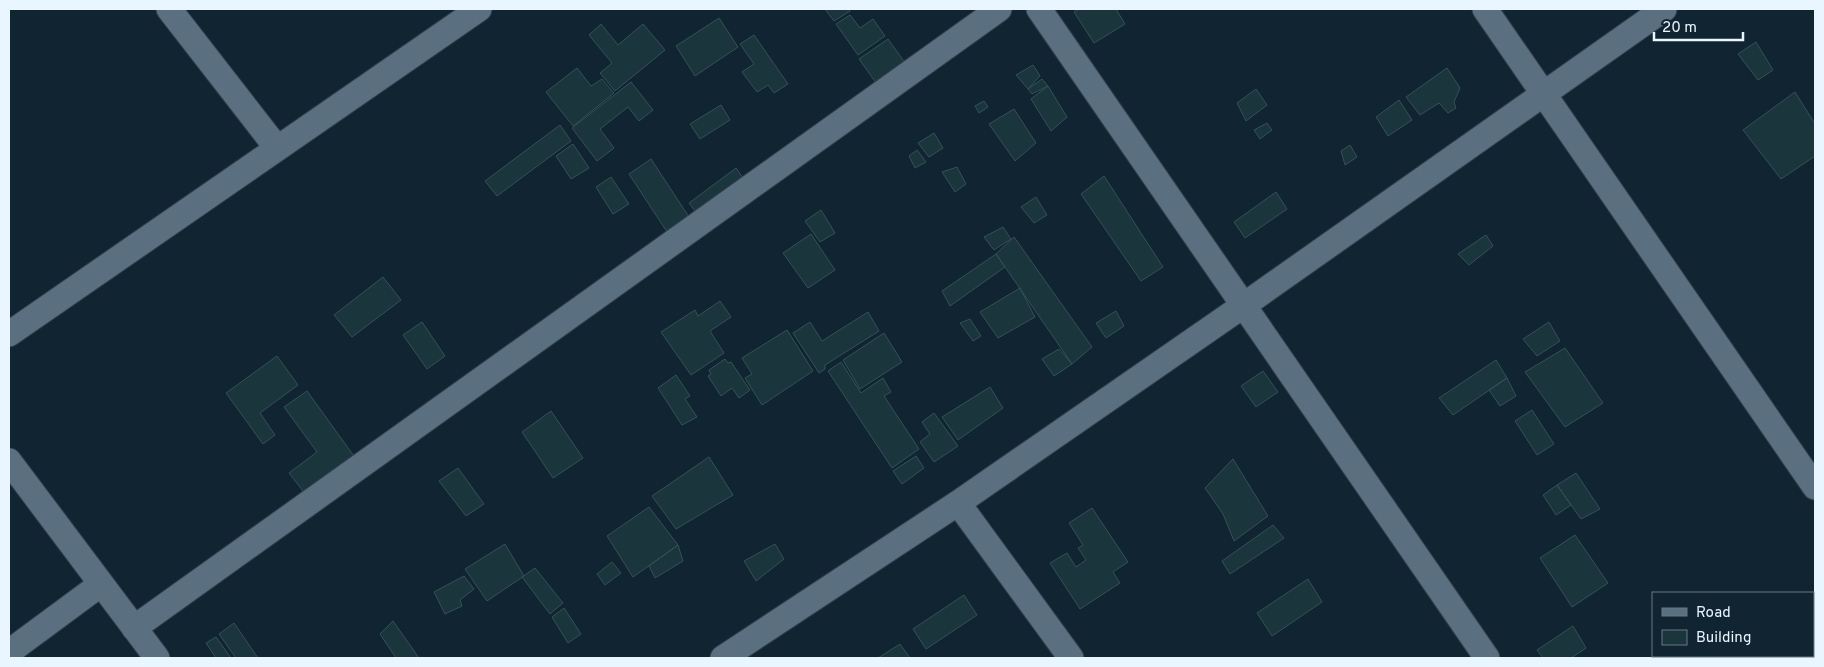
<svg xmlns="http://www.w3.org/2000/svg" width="1824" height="667" font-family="Overpass,sans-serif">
<rect width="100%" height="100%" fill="#102431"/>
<!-- building -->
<path fill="#1a363c" stroke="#355158" d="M825,9h24l1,2 -16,10z
M1079,9h37l9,15 -31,19 -20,-31z
M850,15l10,13 13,-9 12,17 -27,19 -22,-31z
M719,18l19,29 -43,29 -19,-30z
M601,24l17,21 25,-21 22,26 -50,41 -15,-18 12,-10 -23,-28z
M754,35l34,49 -14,9 -6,-8 -11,7 -15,-20 12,-8 -14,-20z
M888,39l20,28 -29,20 -20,-28z
M1756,42l17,28 -15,10 -20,-26z
M1033,65l7,11 -12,13 -12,-14z
M577,68l14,18 11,-7 12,14 -41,33 -27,-34z
M1447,68l13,20 -6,14 2,6 -8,5 -9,-10 -19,12 -14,-18z
M1042,79l6,7 -16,8 -4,-5z
M631,82l22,28 -14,11 -11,-14 -28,22 14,19 -17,13 -25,-33z
M1048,86l19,31 -16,14 -20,-32z
M1256,89l11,16 -21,16 -9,-18z
M1795,92l20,32v32l-34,23 -38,-49z
M1399,100l13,20 -24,16 -12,-19z
M984,101l4,6 -9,6 -4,-7z
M721,105l9,15 -30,19 -10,-15z
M1014,109l22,34 -21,18 -26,-37z
M1267,123l5,7 -12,9 -6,-9z
M560,125l11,16 -74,55 -12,-15z
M934,133l9,15 -14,9 -11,-14z
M573,144l16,24 -18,11 -15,-23z
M1350,145l7,12 -12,8 -4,-14z
M917,150l9,12 -11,6 -6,-12z
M651,159l40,61 -22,15 -40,-61z
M957,167l9,17 -11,8 -13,-20z
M736,168l12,17 -47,34 -12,-16z
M1104,176l59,91 -22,14 -60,-87z
M611,177l18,27 -16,10 -17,-27z
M1276,192l11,17 -42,29 -11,-16z
M1036,197l11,18 -13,8 -13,-16z
M821,210l14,23 -15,9 -15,-21z
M1003,227l8,12 -17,11 -10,-13z
M811,234l24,36 -27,18 -25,-35z
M1486,235l7,11 -24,19 -11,-11z
M1014,237l78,110 -20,17 -76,-110z
M996,254l9,13 -55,39 -8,-15z
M383,277l18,23 -49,37 -18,-22z
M1020,288l15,29 -37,21 -18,-26z
M720,301l11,16 -21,14 14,22 -33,22 -30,-43 34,-22 3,6z
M1116,311l8,15 -18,12 -10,-15z
M868,312l11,19 -54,34v4l-6,4 -26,-40 17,-11 12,19z
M970,319l11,17 -8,5 -13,-18z
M422,322l23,34 -18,13 -24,-34z
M1549,322l11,19 -23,15 -14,-17z
M787,330l26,41 -51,34 -17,-27 7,-4 -10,-16z
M884,333l18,29 -42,27 -17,-29z
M1565,348l38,55 -38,24 -40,-55z
M1059,349l13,15 -18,12 -12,-17z
M277,356l21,29 -38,28 15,22 -12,9 -37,-51z
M725,359l3,4 3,-1 19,28 -11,8 -7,-10 -11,8 -13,-20 3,-2 -2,-4z
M1496,360l11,18 -54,37 -14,-17z
M841,362l20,31 22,-15 8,14 -7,4 35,53 -27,19 -64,-97z
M1263,371l15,21 -22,15 -15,-21z
M676,375l14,21 -5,3 12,18 -15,8 -24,-37z
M1507,378l9,18 -16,10 -11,-16z
M990,387l13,21 -45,32 -16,-23z
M307,391l49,68 -49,37 -18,-23 28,-21 -33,-45z
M1532,410l22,34 -17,11 -22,-34z
M551,411l32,47 -30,20 -31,-46z
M934,413l24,33 -24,16 -14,-20 10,-8 -8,-12z
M916,456l8,12 -22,16 -9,-13z
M709,457l24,38 -57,34 -24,-33z
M1233,459l35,57 -34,25 -11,-27 -18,-26z
M458,468l26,36 -18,12 -27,-35z
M1576,473l24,36 -19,10 -24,-34z
M1557,485l14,20 -15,10 -13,-20z
M649,507l29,38 -45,32 -26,-41z
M1092,508l36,54 -15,10 7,11 -40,26 -30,-46 17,-10 9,14 10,-7 -8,-12 5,-3 -14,-22z
M1273,525l11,13 -54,36 -8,-13z
M1575,535l33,48 -36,24 -32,-49z
M505,544l19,32 -37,25 -22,-32z
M775,544l9,15 -28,22 -12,-20z
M678,545l5,16 -28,17 -6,-12z
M612,562l9,11 -16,12 -8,-11z
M535,568l28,35 -13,11 -28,-37z
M464,576l10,13 -14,11 2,6 -17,8 -11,-22z
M1308,579l14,23 -50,34 -15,-23z
M964,595l13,20 -51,34 -13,-20z
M564,608l17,26 -13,9 -16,-26z
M393,621l26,37h-23l-16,-24z
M234,623l24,35h-22l-17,-24z
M1573,626l13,22 -15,10h-28l-6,-8z
M216,637l15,21h-15l-10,-15z
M900,644l10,14h-32z"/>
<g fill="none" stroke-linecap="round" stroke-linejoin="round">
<!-- street casing -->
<g stroke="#333f4b" stroke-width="27">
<path id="street" d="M169,9l108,139
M1039,9l448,649
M1485,9l330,478
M9,334l470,-325
M9,461l148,197
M958,503l113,155
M134,628l865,-619
M9,652l92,-68
M723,658l235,-155 289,-200 417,-294"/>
</g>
<!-- street -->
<use href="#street" stroke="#5a7080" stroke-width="25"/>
</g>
<!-- border -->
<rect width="1824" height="667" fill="none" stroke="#eaf6ff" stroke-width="20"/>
<!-- legend -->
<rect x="1652" y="592" width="162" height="65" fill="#102431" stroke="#677883"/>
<rect x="1662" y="608" width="25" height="8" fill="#5a7080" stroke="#677883"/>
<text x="1696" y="617" font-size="15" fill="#eaf6ff">Road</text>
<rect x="1662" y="630" width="25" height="15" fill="#1a363c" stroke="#677883"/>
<text x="1696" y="642" font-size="15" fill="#eaf6ff">Building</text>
<!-- scale -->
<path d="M1654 32v8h89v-8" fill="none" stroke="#eaf6ff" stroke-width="2.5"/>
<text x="1662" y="32" font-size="15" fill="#eaf6ff" stroke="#102431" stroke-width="4" paint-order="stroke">20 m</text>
</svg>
